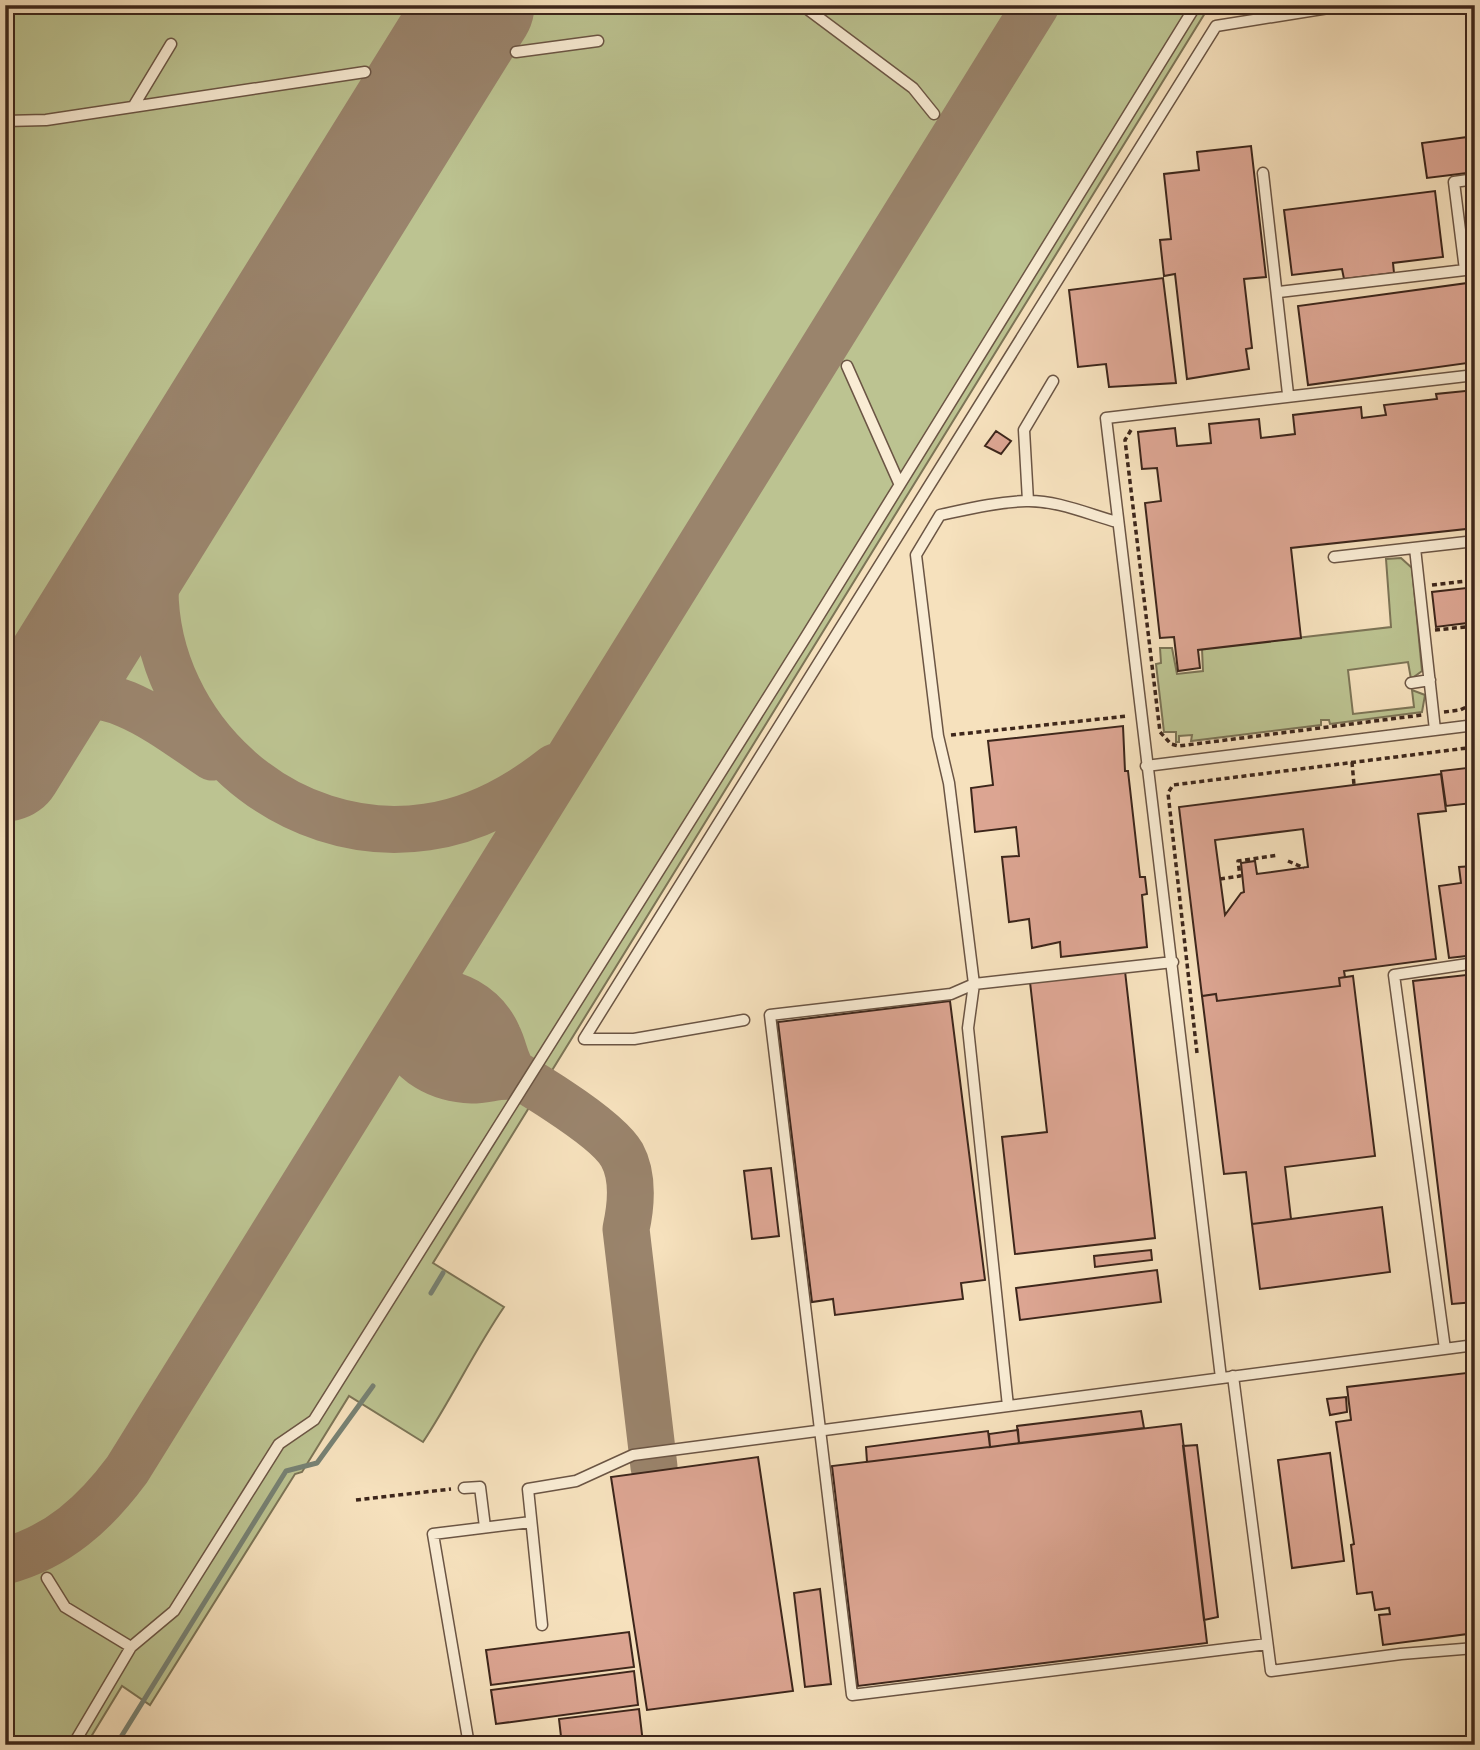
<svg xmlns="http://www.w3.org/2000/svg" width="1480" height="1750" font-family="Alegreya,serif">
<rect width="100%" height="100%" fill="#f6e1bd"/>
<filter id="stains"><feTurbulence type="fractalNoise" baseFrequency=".00286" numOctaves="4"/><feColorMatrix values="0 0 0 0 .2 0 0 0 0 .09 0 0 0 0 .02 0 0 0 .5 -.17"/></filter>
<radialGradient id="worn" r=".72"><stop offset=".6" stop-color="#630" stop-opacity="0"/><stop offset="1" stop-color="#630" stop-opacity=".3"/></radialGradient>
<!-- green -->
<path fill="#bcc391" stroke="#7c7456" stroke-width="2" d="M5,5h1205l-777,1258 71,44c-30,44 -52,91 -81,135l-74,-46 -47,76 -7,2 -145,231 -28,-19 -36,59h-81z
M1401,558l11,10 10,103 -11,8 -3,-17 -60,8 5,44 61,-7 -2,-17 13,5 -3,17 -92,12 -1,-4h-8v5l-130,16 1,-6 -13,1v6h-3v-10h-12l-8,-68 5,-1 -1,-15h12l5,26 26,-3 -1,-22 189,-22 -5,-68z"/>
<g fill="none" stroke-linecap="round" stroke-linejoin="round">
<!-- stream -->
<path stroke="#778173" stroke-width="5" d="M431,1293l12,-20
M116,1745l170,-274 31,-8 56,-77"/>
<!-- taxiway -->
<path stroke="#9a846c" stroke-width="47" d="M198,452c-21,43 -42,86 -43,136 0,140 130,260 272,239 49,-7 90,-30 128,-60
M19,740c12,-13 24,-28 40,-37 48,-28 114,29 153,54
M422,996c30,-11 64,12 76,40 7,14 7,28 18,40
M400,1031c8,33 41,48 72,49 16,0 28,-6 44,-3
M398,1034l12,-7 27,1c41,25 165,91 185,127 12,22 9,51 4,74l28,238
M5,1561c53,-14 90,-48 122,-91l909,-1465"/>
<!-- runway -->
<path stroke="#9a846c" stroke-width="117" d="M5,763l471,-758"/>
</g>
<!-- building -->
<path fill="#dca592" stroke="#3d261b" stroke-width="2" fill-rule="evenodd" d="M1475,136v36l-48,6 -5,-35z
M1251,146l15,131 -22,2 8,69 -6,1 3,20 -62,10 -12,-105 -11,2 -4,-36 11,-1 -7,-65 35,-4 -2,-18z
M1435,191l8,66 -50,6 1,10 -50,6 -2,-10 -50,6 -8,-65z
M1163,278l13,105 -67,4 -3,-23 -28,3 -9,-77z
M1475,282v80l-167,23 -10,-79z
M1475,390v138l-184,20 10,90 -103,12 2,18 -22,3 -4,-34 -14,1 -15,-135 16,-2 -4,-33 -15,1 -4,-37 37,-4 2,18 34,-3 -2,-19 50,-5 2,19 34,-4 -2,-19 68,-8 1,11 24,-3 -2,-10 53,-6 -1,-5z
M996,431l15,10 -10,13 -16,-8z
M1475,587v35l-39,5 -4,-35z
M1123,726l2,45h3l12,106h5l2,17 -5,1 5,52 -86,10 -1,-15 -28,6 -3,-29 -20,3 -7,-65 17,-1 -3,-29 -41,5 -4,-44 22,-3 -5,-44z
M1475,767v61l-3,-25 -26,3 -5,-35z
M1441,774l5,37 -28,3 18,145 -92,12 1,6 -6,1 1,8 -123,15 -1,-7 -14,2 -23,-189zM1303,829l5,38 -51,7 -2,-13 -14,2 3,29 -3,1 -16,22 -10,-75z
M1473,866l2,89 -26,3 -10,-72 22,-3 -2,-16z
M1125,971l30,267 -140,16 -13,-117 45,-5 -17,-150z
M1475,974v328l-23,2 -39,-323z
M1353,976l22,180 -90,11 6,52 -39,5 -6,-52 -22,2 -22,-178 14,-2 1,7 123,-15 -1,-8z
M950,1001l35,279 -24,3 2,16 -128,16 -2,-16 -21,3 -34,-280z
M771,1168l8,68 -27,3 -8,-68z
M1382,1207l8,65 -130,17 -8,-65z
M1151,1250l1,10 -57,7 -1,-11z
M1157,1270l4,32 -141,18 -4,-32z
M1475,1372v261l-92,12 -4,-30 11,-1 -1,-6 -14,2 -3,-18 -15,2 -6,-49 3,-1 -18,-122 15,-2 -4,-33z
M1346,1397l1,15 -17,3 -3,-16z
M1141,1411l3,17 -125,15 -2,-17z
M1181,1424l26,219 -349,43 -26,-220z
M1018,1430l1,13 -29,4 -1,-13z
M988,1431l2,16 -123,15 -1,-15z
M1197,1445l21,172 -14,3 -21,-174z
M1330,1453l14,108 -52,7 -14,-108z
M758,1457l35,234 -146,19 -36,-233z
M820,1589l11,95 -26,3 -11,-94z
M629,1632l5,35 -143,18 -5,-35z
M634,1671l4,34 -142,19 -5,-34z
M639,1709l4,34 -81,2 -3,-26z"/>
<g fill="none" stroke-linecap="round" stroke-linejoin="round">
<!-- service casing -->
<g stroke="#6b5544" stroke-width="13">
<path id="service" d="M802,5l111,83 21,26
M516,52l82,-11
M133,107l38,-63
M5,121l41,-1 319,-48
M1263,173l25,221
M1279,292l186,-22 -11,-88 21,-3
M847,366l52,117
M1028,501l-4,-71 29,-49
M1415,548l20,182
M1334,557l141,-16
M1411,683l19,-3
M1146,766l329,-41
M1173,962l-199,22 -23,10 -181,21 82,680 415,-51
M744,1020l-110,19h-50l632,-1013 131,-21
M1445,1349l-51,-374 81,-12
M1233,1376l38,295 130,-17 74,-6
M1221,1378l-115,-960 369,-43
M1008,1406l-40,-378 6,-44 -25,-201 -11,-47 -22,-181 24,-40c28,-6 57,-13 86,-14 30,-1 62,13 91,21
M464,1488l16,-1 5,40
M47,1578l18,29 66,40
M542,1625l-14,-136 48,-8 57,-26 842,-110
M73,1745l58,-98 43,-36 105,-167 35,-24 493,-785 389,-630
M469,1745l-36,-211 98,-12"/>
</g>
<!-- path -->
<path stroke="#3d261b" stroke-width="3.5" stroke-dasharray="5 3.5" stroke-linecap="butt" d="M1131,430l-6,10 35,292 11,12 8,2 243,-31
M1432,585l43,-5
M1435,630l40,-4
M1444,712l16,-2 15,-7
M951,735l177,-19
M1352,762l2,23
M1288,861l16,7
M1220,879l20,-3 -2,-15 40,-6
M1197,1053l-29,-260 5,-8 302,-38
M356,1500l95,-11"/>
<!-- service -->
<use href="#service" stroke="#f9ecd4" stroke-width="10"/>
</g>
<!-- margin -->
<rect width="1480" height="1750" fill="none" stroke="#f6e1bd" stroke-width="28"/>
<rect x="7" y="7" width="1466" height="1736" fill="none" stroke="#3d261b" stroke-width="3.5"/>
<rect x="14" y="14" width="1452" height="1722" fill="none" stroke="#3d261b" stroke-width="2"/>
<rect width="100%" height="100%" filter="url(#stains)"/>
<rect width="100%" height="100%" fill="url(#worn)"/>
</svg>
